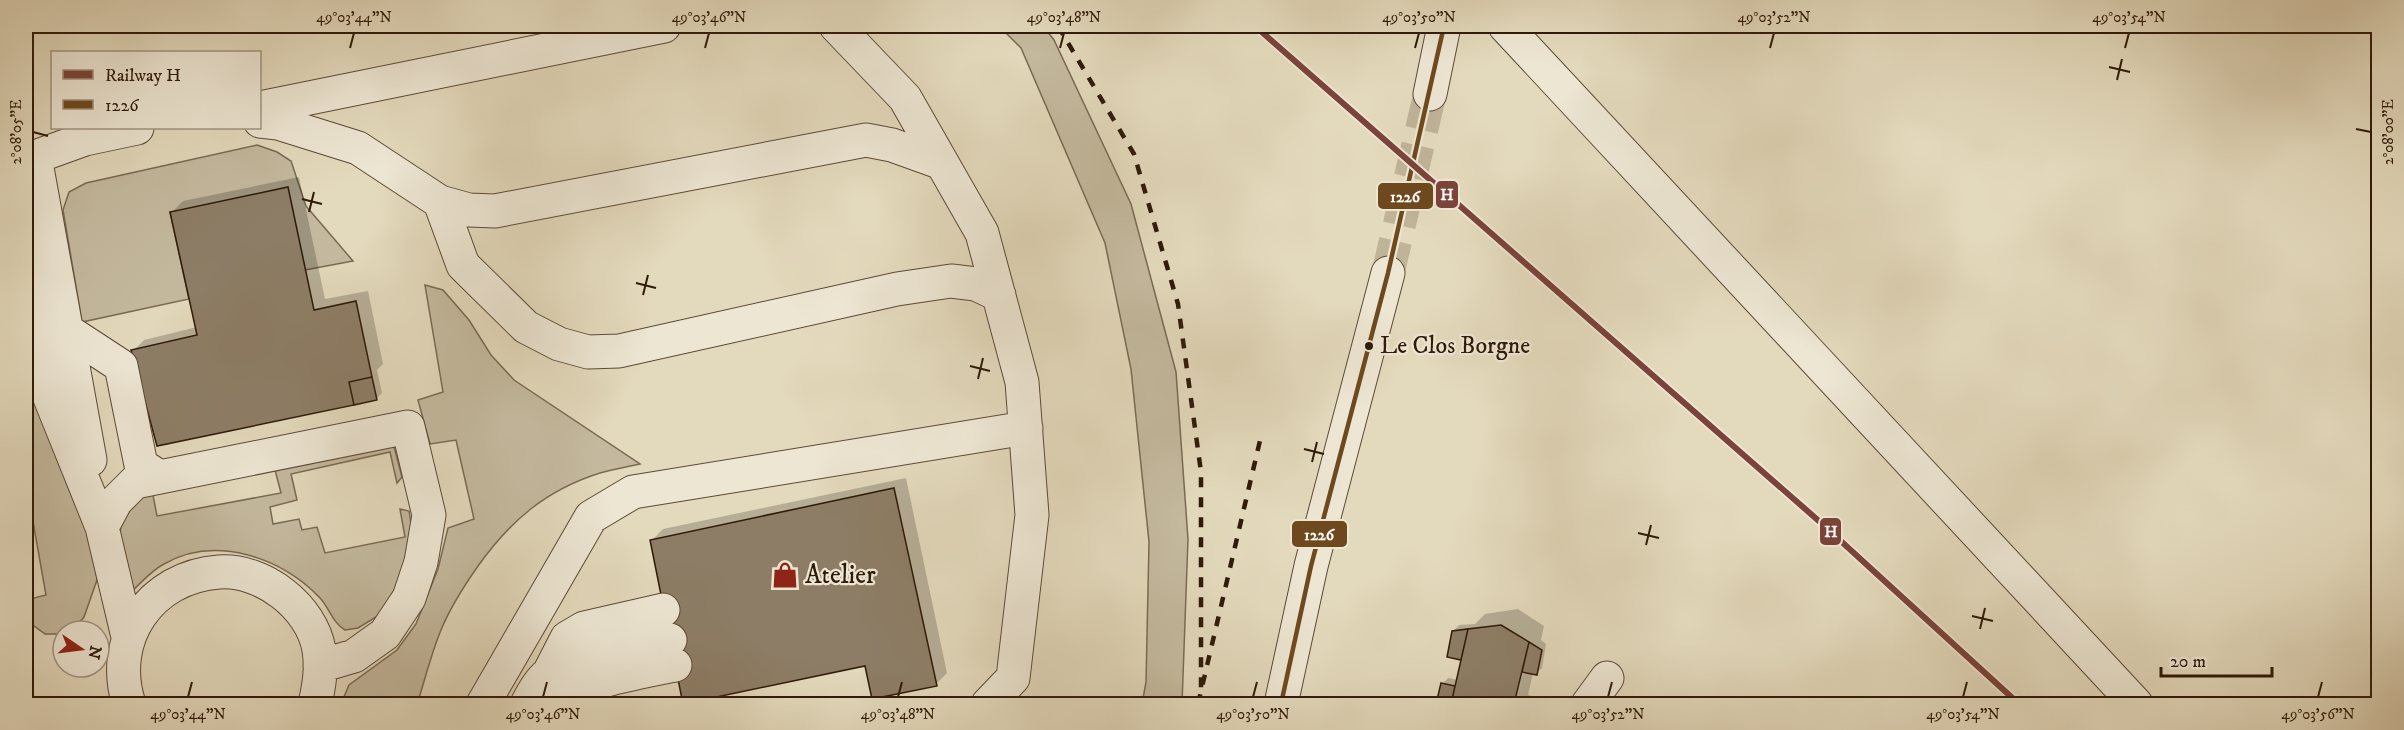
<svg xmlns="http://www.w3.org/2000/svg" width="2404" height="730" font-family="'IM FELL DW Pica',serif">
<rect width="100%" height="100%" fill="#e3d9bc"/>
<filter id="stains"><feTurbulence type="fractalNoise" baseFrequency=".00333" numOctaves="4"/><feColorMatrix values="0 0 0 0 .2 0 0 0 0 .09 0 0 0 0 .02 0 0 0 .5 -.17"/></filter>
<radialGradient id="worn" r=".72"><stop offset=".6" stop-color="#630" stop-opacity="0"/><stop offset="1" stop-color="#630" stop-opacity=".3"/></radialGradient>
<!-- green -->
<path fill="#c4b99e" stroke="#7a6a54" stroke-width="1.5" d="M999,26h44l11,14 77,164 45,168 12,167 -6,165h-40l4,-22 3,-140 -18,-173 -26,-126 -84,-195z
M257,145l20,7 14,9 15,45 47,55 -48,9 -135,-58 19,87 -107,23 -19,-112 6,-18 17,-9z
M425,285l18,5 26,30 22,35 23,25 126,84c-13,3 -27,5 -40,9 -54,17 -90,48 -122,93 -14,20 -28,42 -37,64 -10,24 -16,50 -24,74h-76l8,-19 48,-35 19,-26 22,-55 10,-41 26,-9 -18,-79 -26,4 -12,-44 25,-8z
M26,330l67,211 4,39 -13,37 -12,14h-9v3h-18l-19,-14v-20l20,-5 -20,-113z
M392,439l10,38 -5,6 -7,-31 -99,22 6,26 -27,7 3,17 26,-5 3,11 15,-3 8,26 80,-16 -5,-28 9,2 4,25 -9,36 -23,42 -23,14 -13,2c-13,-8 -15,-21 -25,-32 -38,-41 -105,-63 -156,-34 -12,6 -22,18 -32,27 -4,-17 -12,-41 -12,-57 0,-19 16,-36 32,-44l5,26 124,-23 -7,-27z"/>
<!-- shadow -->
<path fill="#0003" d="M299,177l26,122 43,-8 15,73 -6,6 5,23 -6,6 -243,-48 11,-11 53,-13 -25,-115 11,-11z
M906,478l41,195 -11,11 -285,-143 12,-12z
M1518,609l26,17 -3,14 5,4 -4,24 -6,5h-3l-5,22 8,2 -2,7h-97l5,-20 6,-6 10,2 5,-21 -10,-28 6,-6 16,-1 10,-10z"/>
<!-- building -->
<path fill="#8d7d66" stroke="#2f1a09" stroke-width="1.5" d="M288,187l26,123 42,-9 16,76 -23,5 5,23 -197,41 -26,-96 66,-15 -27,-123z
M372,377l5,23 -23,5 -5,-23z
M894,488l43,198 -65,13 -7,-33 -182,38 -33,-164z
M1501,625l28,17 -15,62h-63l17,-75z
M1468,629l-7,31 -14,-3 5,-26z
M1529,642l13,8 -5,25 -15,-3z
M1441,683l14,3 -4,18h-15z"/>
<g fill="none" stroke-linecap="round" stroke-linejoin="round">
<!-- minor-tunnel -->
<path stroke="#bfb398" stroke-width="33" stroke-dasharray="33 16" stroke-linecap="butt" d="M1388,273l42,-179"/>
<!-- minor casing -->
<g stroke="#5c4a36" stroke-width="35">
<path id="minor" d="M836,26l69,72 77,135 40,149 10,133 -19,163 -25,26
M1505,26l631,678
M1430,94l14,-68
M260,108l404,-82
M260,121l18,2 80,25 82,54 29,8 26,1 371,-71 26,5 50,18
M35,157l55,303
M26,171l9,-14 50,-18 52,-11
M440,202l23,63 63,62 33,17 29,8 31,-1 278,-62 54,-8 25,3 23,11
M26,243l1,29 23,126 52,129 26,110
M66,330l55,36 20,99 17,11
M102,527l14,-26 19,-19 273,-55 21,88 -8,47 -12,36 -24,36 -31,22 -34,10
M549,673l18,-35 17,-10 79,-18
M129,704c-21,-65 21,-127 90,-132 44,-3 93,35 100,78 3,19 0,36 -4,54
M483,704l108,-187 42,-25 393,-64
M527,704c5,-10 12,-23 21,-30 20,-16 94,-28 122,-34
M541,704c41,-21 89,-30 134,-39
M1281,704l30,-138 77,-293
M1588,704l19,-26"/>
</g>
<!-- minor -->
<use href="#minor" stroke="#ede6d3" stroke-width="33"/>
<!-- rail -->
<path stroke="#2f1a09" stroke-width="4.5" stroke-dasharray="10 10" stroke-linecap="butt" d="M1058,26l76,128 44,150 23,168v222
M1198,704l64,-272"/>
<!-- bus-1 casing -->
<g stroke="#ede6d3" stroke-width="9">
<path id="bus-1" d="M1281,704l30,-138 77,-293 56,-247"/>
</g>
<!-- bus-1 -->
<use href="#bus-1" stroke="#6e491e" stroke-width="4.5"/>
<!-- rail-1 casing -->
<g stroke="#ede6d3" stroke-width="10">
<path id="rail-1" d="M1255,26l565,496 199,182"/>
</g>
<!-- rail-1 -->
<use href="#rail-1" stroke="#7b4339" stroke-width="6"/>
</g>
<!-- ticks -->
<path fill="none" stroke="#2f1a09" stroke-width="2" d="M350,48l4,-15M705,48l4,-15M1060,48l4,-15M1415,48l4,-15M1770,48l4,-15M2125,48l4,-15M2109,67l21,5M2117,80l5,-21M2356,129l15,3M33,132l15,4M302,199l20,5M309,212l5,-20M636,283l20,5M643,295l5,-20M970,366l20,5M978,379l5,-21M1304,449l20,5M1312,462l5,-20M1638,533l21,5M1646,545l5,-20M1972,616l21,5M1980,629l5,-21M188,697l4,-15M543,697l4,-15M898,697l4,-15M1253,697l4,-15M1608,697l4,-15M1963,697l4,-15M2318,697l4,-15"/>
<!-- icons -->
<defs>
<g id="shop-bare" transform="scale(2.07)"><path d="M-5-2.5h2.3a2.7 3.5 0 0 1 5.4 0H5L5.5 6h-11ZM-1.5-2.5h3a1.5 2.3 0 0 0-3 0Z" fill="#8f2418" stroke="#ede6d3" stroke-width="2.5" paint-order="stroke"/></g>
</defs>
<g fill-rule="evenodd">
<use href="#shop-bare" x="785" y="575"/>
</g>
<!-- markers -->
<circle fill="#2f1a09" stroke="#ede6d3" stroke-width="2" cx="1369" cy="346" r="5"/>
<g text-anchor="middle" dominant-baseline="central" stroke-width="4.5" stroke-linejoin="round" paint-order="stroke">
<!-- bus labels -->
<g font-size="24" fill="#2f1a09" stroke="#ede6d3" text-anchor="start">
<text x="1380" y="346">Le Clos Borgne</text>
</g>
<!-- poi labels -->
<g font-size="26" fill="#2f1a09" stroke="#ede6d3" text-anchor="start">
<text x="805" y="575">Atelier</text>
</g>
</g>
<g stroke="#ede6d3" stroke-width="2">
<rect x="1435" y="180" width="24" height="29" rx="6" fill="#7b4339"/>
<rect x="1377" y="182" width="57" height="28" rx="6" fill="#6e491e"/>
<rect x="1819" y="517" width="23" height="29" rx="6" fill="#7b4339"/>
<rect x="1291" y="520" width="57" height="28" rx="6" fill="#6e491e"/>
</g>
<g font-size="16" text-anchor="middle" font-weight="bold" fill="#fff">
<text x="1447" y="200">H</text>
<text x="1405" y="202">1226</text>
<text x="1831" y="537">H</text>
<text x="1319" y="540">1226</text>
</g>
<!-- margin -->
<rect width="2404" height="730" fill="none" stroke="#e3d9bc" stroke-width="66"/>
<!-- legend -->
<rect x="51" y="51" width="210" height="78" fill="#ede6d3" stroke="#a19482" stroke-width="1.5"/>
<rect x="63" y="70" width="30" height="9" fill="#7b4339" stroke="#a19482" stroke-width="1.5"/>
<text x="105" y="81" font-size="18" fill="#2f1a09">Railway H</text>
<rect x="63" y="100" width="30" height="9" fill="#6e491e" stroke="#a19482" stroke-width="1.5"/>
<text x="105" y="111" font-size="18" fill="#2f1a09">1226</text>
<!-- north arrow -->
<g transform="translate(81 649) rotate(104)"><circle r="28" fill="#ede6d3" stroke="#a19482" stroke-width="1.5"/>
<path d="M0-4.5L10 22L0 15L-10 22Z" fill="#8f2418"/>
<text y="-9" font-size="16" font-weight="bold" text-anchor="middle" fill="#2f1a09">N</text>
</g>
<!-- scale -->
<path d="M2161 667v9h111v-9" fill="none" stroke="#2f1a09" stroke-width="3"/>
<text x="2170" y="667" font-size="18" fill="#2f1a09" stroke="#ede6d3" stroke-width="4.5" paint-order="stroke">20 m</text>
<rect x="33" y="33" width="2338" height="664" fill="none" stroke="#2f1a09" stroke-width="2"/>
<g font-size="15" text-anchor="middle" fill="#2f1a09">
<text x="354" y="22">49°03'44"N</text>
<text x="709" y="22">49°03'46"N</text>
<text x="1064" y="22">49°03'48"N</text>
<text x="1419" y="22">49°03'50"N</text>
<text x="1774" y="22">49°03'52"N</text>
<text x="2129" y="22">49°03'54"N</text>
<text transform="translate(2388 132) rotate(-90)" y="5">2°08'00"E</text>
<text transform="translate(16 132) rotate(-90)" y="5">2°08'05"E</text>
<text x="188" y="719">49°03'44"N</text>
<text x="543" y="719">49°03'46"N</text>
<text x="898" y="719">49°03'48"N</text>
<text x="1253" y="719">49°03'50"N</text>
<text x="1608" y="719">49°03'52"N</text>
<text x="1963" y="719">49°03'54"N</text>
<text x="2318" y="719">49°03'56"N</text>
</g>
<rect width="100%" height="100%" filter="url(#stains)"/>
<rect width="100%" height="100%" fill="url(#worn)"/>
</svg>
